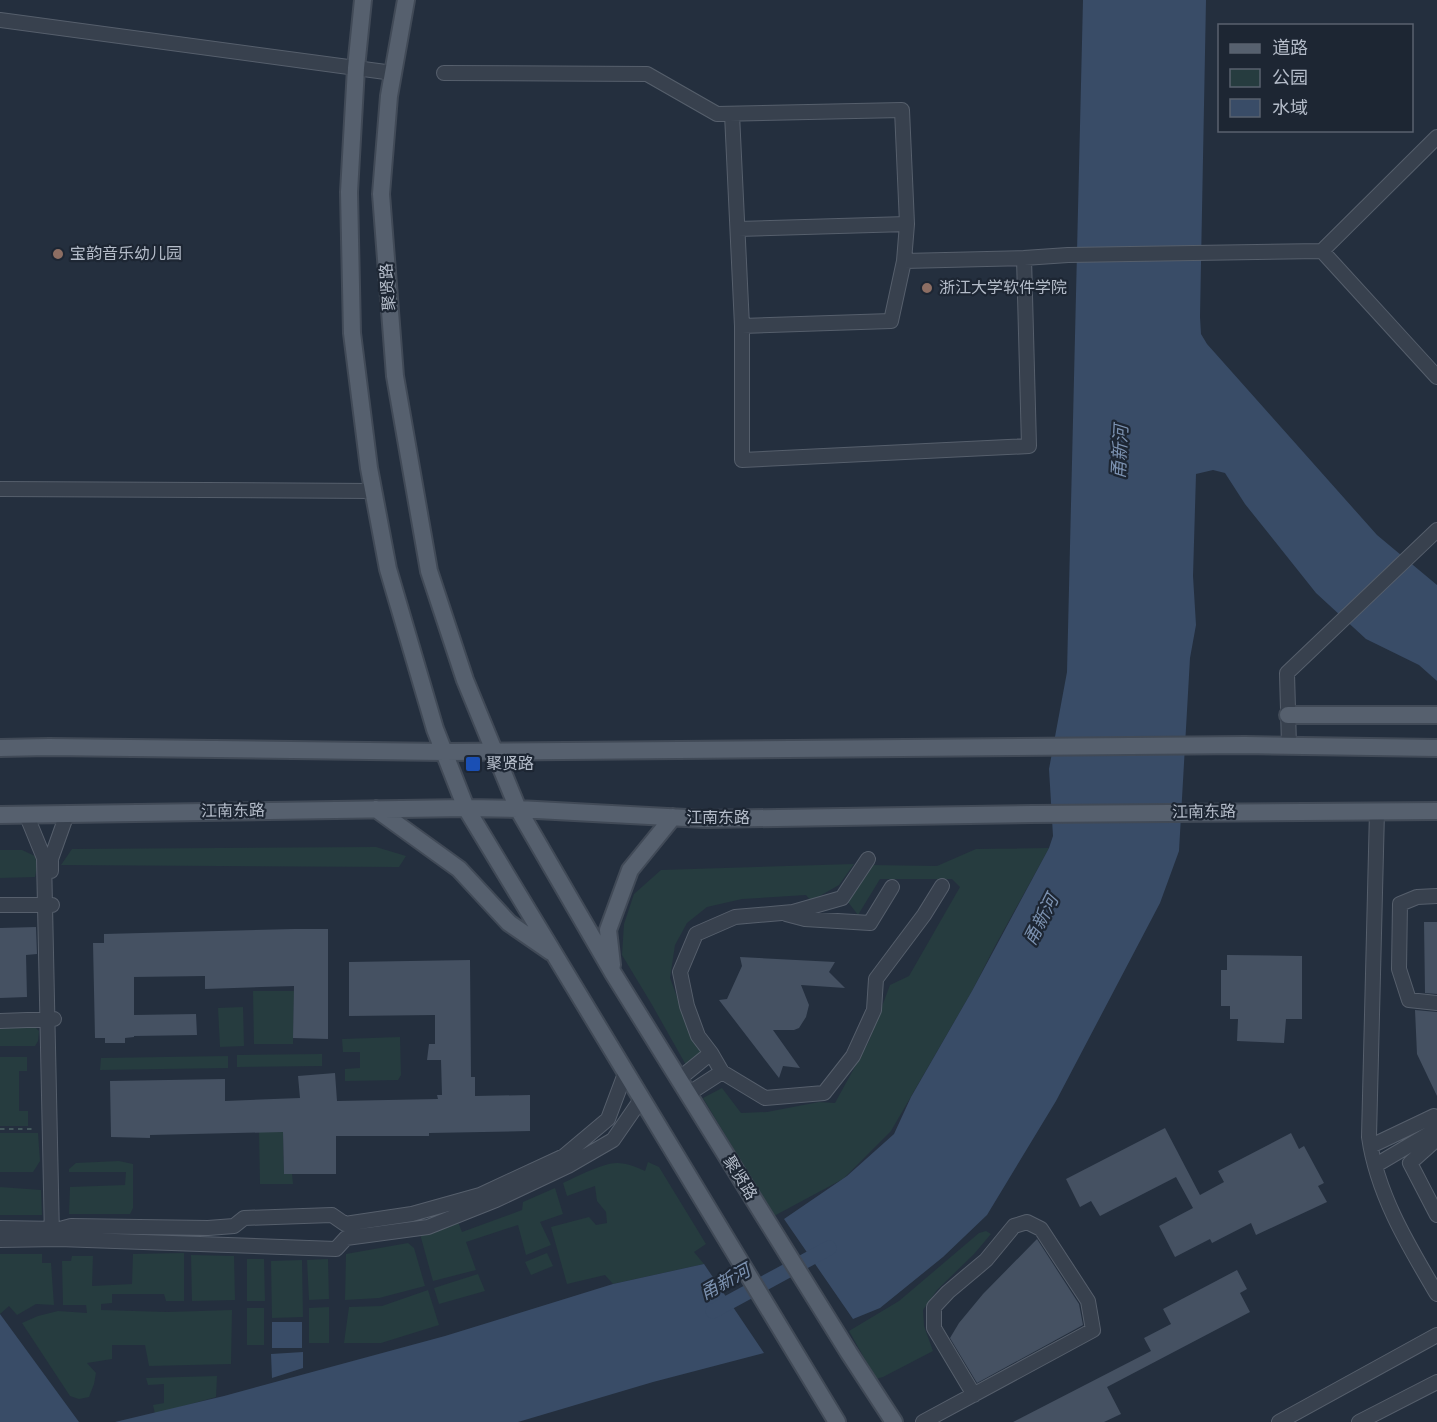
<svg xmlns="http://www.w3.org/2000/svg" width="1437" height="1422" font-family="'Varela Round','Noto Sans SC',sans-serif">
<rect width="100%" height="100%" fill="#242f3e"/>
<!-- green -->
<path fill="#263c3f" d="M376,847l30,9 -7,11 -338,-2 11,-16z
M1049,848l-54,98 -23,45 -81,140 -48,48 -69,37 -71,-118 19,-10 19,25 26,-1 52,-10 16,1 34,-62 21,-56 19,-9 51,-89 -8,-8h-72l-22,36 -10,-13 22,-37 67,1 39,-17z
M0,850h22l13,6 2,10 -2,11 -35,1z
M854,864l-15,21 -28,16 -5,-6 -64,4 -35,8 -20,16 -12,22 -5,33 13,35 24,43 -21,9 -35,-62 -29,-48 2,-31 10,-30 27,-24z
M253,991h41l-1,53h-39z
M243,1007l1,39 -24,1 -2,-39z
M34,1026l5,5 -1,10 -3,5h-35v-19z
M400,1037l1,38 -3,5 -53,1v-12l15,-1v-16h-17l-1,-13z
M322,1054v12l-85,1v-12z
M228,1056v12l-128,2 1,-12z
M0,1057h27v14h-8v40h9v15h-28z
M259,1132h24l1,41 8,1 1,10h-33z
M0,1133h38l2,28 -7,11h-33z
M119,1161l14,3v44l-3,6h-61l1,-27 55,-2 1,-13h-57v-3l7,-6z
M648,1162l11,5 47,77 -12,8 10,12 -91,20 -8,-9 -38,9 -16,-57 38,-10 7,8 11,-2 -1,-11 -9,-11 -2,-15 -28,10 -4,-13c13,-6 40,-20 54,-20 10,0 19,4 28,8z
M0,1187l41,3 1,25h-42z
M555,1188l8,26 -23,8 11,23 -25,10 -8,-30 -52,17 10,28 -43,11 -13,-47 38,-12 4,10 60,-22 1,-8z
M986,1231l5,3 -17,20 -37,36 -14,20 1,16 9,25 -50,26 -7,2 -27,-48 50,-30 80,-68z
M408,1243l6,5 11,38 -46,12 -34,2 1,-46z
M184,1253v48h-18l-2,-7h-52v9l-11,1v6l66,2 65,-2 -1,54 -82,2 -4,-21h-33v14l-25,4 9,10 -2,11 -5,13 -10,2 -9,-3 -48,-73 16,-7 20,-5 29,2 -1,-8h-23l-1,-44h9l1,-5h21l-1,30 40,-2 1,-30z
M547,1253l6,13 -22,9 -6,-13z
M0,1254h42v9h9l3,42 -18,-1 -19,11 -8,-9 -9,8z
M191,1255l43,1 1,44 -43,1z
M247,1259h17l1,42h-18z
M328,1259l1,40 -20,1 -2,-40z
M302,1260l1,57 -31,1 -1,-57z
M478,1274l7,17 -46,13 -5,-16z
M428,1290l11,35 -58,18h-37l5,-36 33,-1z
M329,1307v36h-20v-35z
M247,1308h17v37h-17z
M217,1376l-1,21 -61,17 -2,-9 11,-2v-19l-16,1 -2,-7z"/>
<!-- water -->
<path fill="#394c67" d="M1083,0h123l-6,317 1,17 6,10 170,191 60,50v96l-18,-16 -53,-26 -50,-46 -71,-89 -20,-31 -12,-3 -17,4 -3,102 3,49 -6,33 -11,193 -19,52 -104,198 -69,114 -44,42 -63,51 -27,11 -69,-100 63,-43 47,-42 17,-37 61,-106 77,-143 4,-12 -4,-67 18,-97z
M704,1264l60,89 -111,29 -135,40h-403l109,-26 221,-60 168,-52z
M0,1314l79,108h-79z
M302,1322v26h-30v-26z
M303,1352v16l-31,10 -1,-24z"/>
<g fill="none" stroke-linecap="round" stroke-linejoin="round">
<!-- canal -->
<path stroke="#394c67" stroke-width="15" d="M713,1311l116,-63"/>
</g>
<!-- building -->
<path fill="#455162" d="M1424,922h13v72l-12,-1z
M36,927l1,27 -11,1 1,42 -27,1v-70z
M294,929h34v110l-35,-1 1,-52 -89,3v-13l-71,1v38l62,-1 1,21 -63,1v1l-9,1v5h-20v-5h-10l-2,-95h11v-9z
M1227,955l75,1v63h-16l-2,24 -47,-2 1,-22h-8v-13h-9v-36h6z
M740,957l95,5 -6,10 16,16 -44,-3 8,20 -3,12 -7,11 -5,2h-21l27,38 -17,-2 -4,12 -60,-78 8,-1 15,-33z
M470,960l1,117h4v19l55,-1v36l-101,2v3h-93v38h-52l-1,-42 -133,3v3l-39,-1 -1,-56 115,-2v22l75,-3 -2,-22 37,-3 2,28 101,-2 -1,-4h5l-1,-35h-14l2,-16h6v-29l-86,1v-54z
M1415,1010l22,2v84l-20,-42z
M1165,1128l35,67 24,-13 -6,-11 73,-38 8,16 5,-3 20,37 -6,3 9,16 -71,33 -5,-12 -39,20 -2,-4 -35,18 -16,-31 34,-18 -17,-31 -76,39 -9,-15 -11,6 -14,-28z
M1037,1239l42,65 4,21 -106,58 -27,-45 9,-15 24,-29z
M1237,1270l10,19 -7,4 10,19 -143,75 14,27 -17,8h-91l138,-71 -7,-13 27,-14 -8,-15z"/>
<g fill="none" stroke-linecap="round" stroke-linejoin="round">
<!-- minor casing -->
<g stroke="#565f6c" stroke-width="16">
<path id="minor" d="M0,20l393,53
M444,73l203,1 70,40 185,-4 5,114 -169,5
M732,114l10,212v134l287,-14 -5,-188
M1322,251l115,126
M904,261l120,-3 44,-3 254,-4 115,-114
M742,326l149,-5 13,-60 3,-37
M0,489l373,2
M1289,746l-2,-73 150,-143
M1377,811l-8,326c8,57 39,108 68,157
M26,814l18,44 8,379
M868,859l-26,39 -49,14 -58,5 -39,17 -16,38 7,34 11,30 13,17 11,19 43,26 59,-5 29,-37 21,-46 2,-31 48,-64 18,-29
M51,871v-12l16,-45
M1437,896l-20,1 -17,7 -1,65 10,31 28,3
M0,905h52
M786,914l19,5 65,4 22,-36
M0,1021l54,-2
M679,1079l32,-26
M688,1094l34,-22
M1437,1139l-27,24 27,52
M1371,1146l63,-30
M1376,1165l61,-36
M0,1228l60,1 11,-3 137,2 26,-2 10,-8 88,-3 13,9 67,-10 68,-19 84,-39 44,-37 18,-48
M0,1240l59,-1 277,10 10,-11 82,-11 68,-27 72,-34 45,-26 29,-42
M923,1422l170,-92 -5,-29 -47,-72 -14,-7 -13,4 -28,34 -38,32 -14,15v21l40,67
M1279,1422l158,-87
M1359,1422l78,-40"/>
</g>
<!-- major casing -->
<g stroke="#414a57" stroke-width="20">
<path id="major" d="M363,0l-7,68 -7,124 3,141 17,135 19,101 47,160 31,79 371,614
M406,0l-17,96 -8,98 14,182 34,195 36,109 53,129 95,164 236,380 45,69
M1288,715h149
M0,748l49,-1 396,5 800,-7 192,3
M376,809l83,60 50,54 42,29
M0,815l466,-7 52,1 187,10 327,-5 405,-3
M612,965l-4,-35 22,-60 43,-53"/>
</g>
<!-- path -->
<path stroke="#44595c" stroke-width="2" stroke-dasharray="4.5 4.5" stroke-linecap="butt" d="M0,1129h36"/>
<!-- minor -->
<use href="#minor" stroke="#38414e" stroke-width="14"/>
<!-- major -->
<use href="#major" stroke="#56606e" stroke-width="16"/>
</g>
<!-- markers -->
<g fill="#8d6e63" stroke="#1d2633" stroke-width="2">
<circle cx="58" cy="254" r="6"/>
<circle cx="927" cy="288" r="6"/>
</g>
<rect fill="#1a4fb4" stroke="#1d2633" stroke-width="2" x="465" y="756" width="16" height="16" rx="3"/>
<g text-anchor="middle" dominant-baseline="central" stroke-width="4.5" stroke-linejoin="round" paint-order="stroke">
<!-- poi labels -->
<g font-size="16" fill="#b4bcc9" stroke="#1d2633" text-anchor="start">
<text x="70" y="254">宝韵音乐幼儿园</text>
<text x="939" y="288">浙江大学软件学院</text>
<text x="486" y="764">聚贤路</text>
</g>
<!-- street labels -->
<g font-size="16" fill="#b4bcc9" stroke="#1d2633">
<text transform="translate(388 287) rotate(-94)">聚贤路</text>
<text transform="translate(233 811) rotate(-1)">江南东路</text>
<text transform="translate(1204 812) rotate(-1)">江南东路</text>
<text x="718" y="818">江南东路</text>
<text transform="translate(740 1178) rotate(58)">聚贤路</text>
</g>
<!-- water labels -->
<g font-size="18" font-style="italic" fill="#7c92b1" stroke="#1d2633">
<text transform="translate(1120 452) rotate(-87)">甬新河</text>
<text transform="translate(1041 920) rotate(-63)">甬新河</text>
<text transform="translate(725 1282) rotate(-29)">甬新河</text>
</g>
</g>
<!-- legend -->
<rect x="1218" y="24" width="195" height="108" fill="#1d2633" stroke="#59626f" stroke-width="1.5"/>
<rect x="1230" y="44" width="30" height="9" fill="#56606e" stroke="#59626f" stroke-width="1.5"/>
<text x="1272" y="54" font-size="18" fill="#b4bcc9">道路</text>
<rect x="1230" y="69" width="30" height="18" fill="#263c3f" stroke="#59626f" stroke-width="1.5"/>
<text x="1272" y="84" font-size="18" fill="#b4bcc9">公园</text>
<rect x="1230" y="99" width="30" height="18" fill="#394c67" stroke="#59626f" stroke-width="1.5"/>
<text x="1272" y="114" font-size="18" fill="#b4bcc9">水域</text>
</svg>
